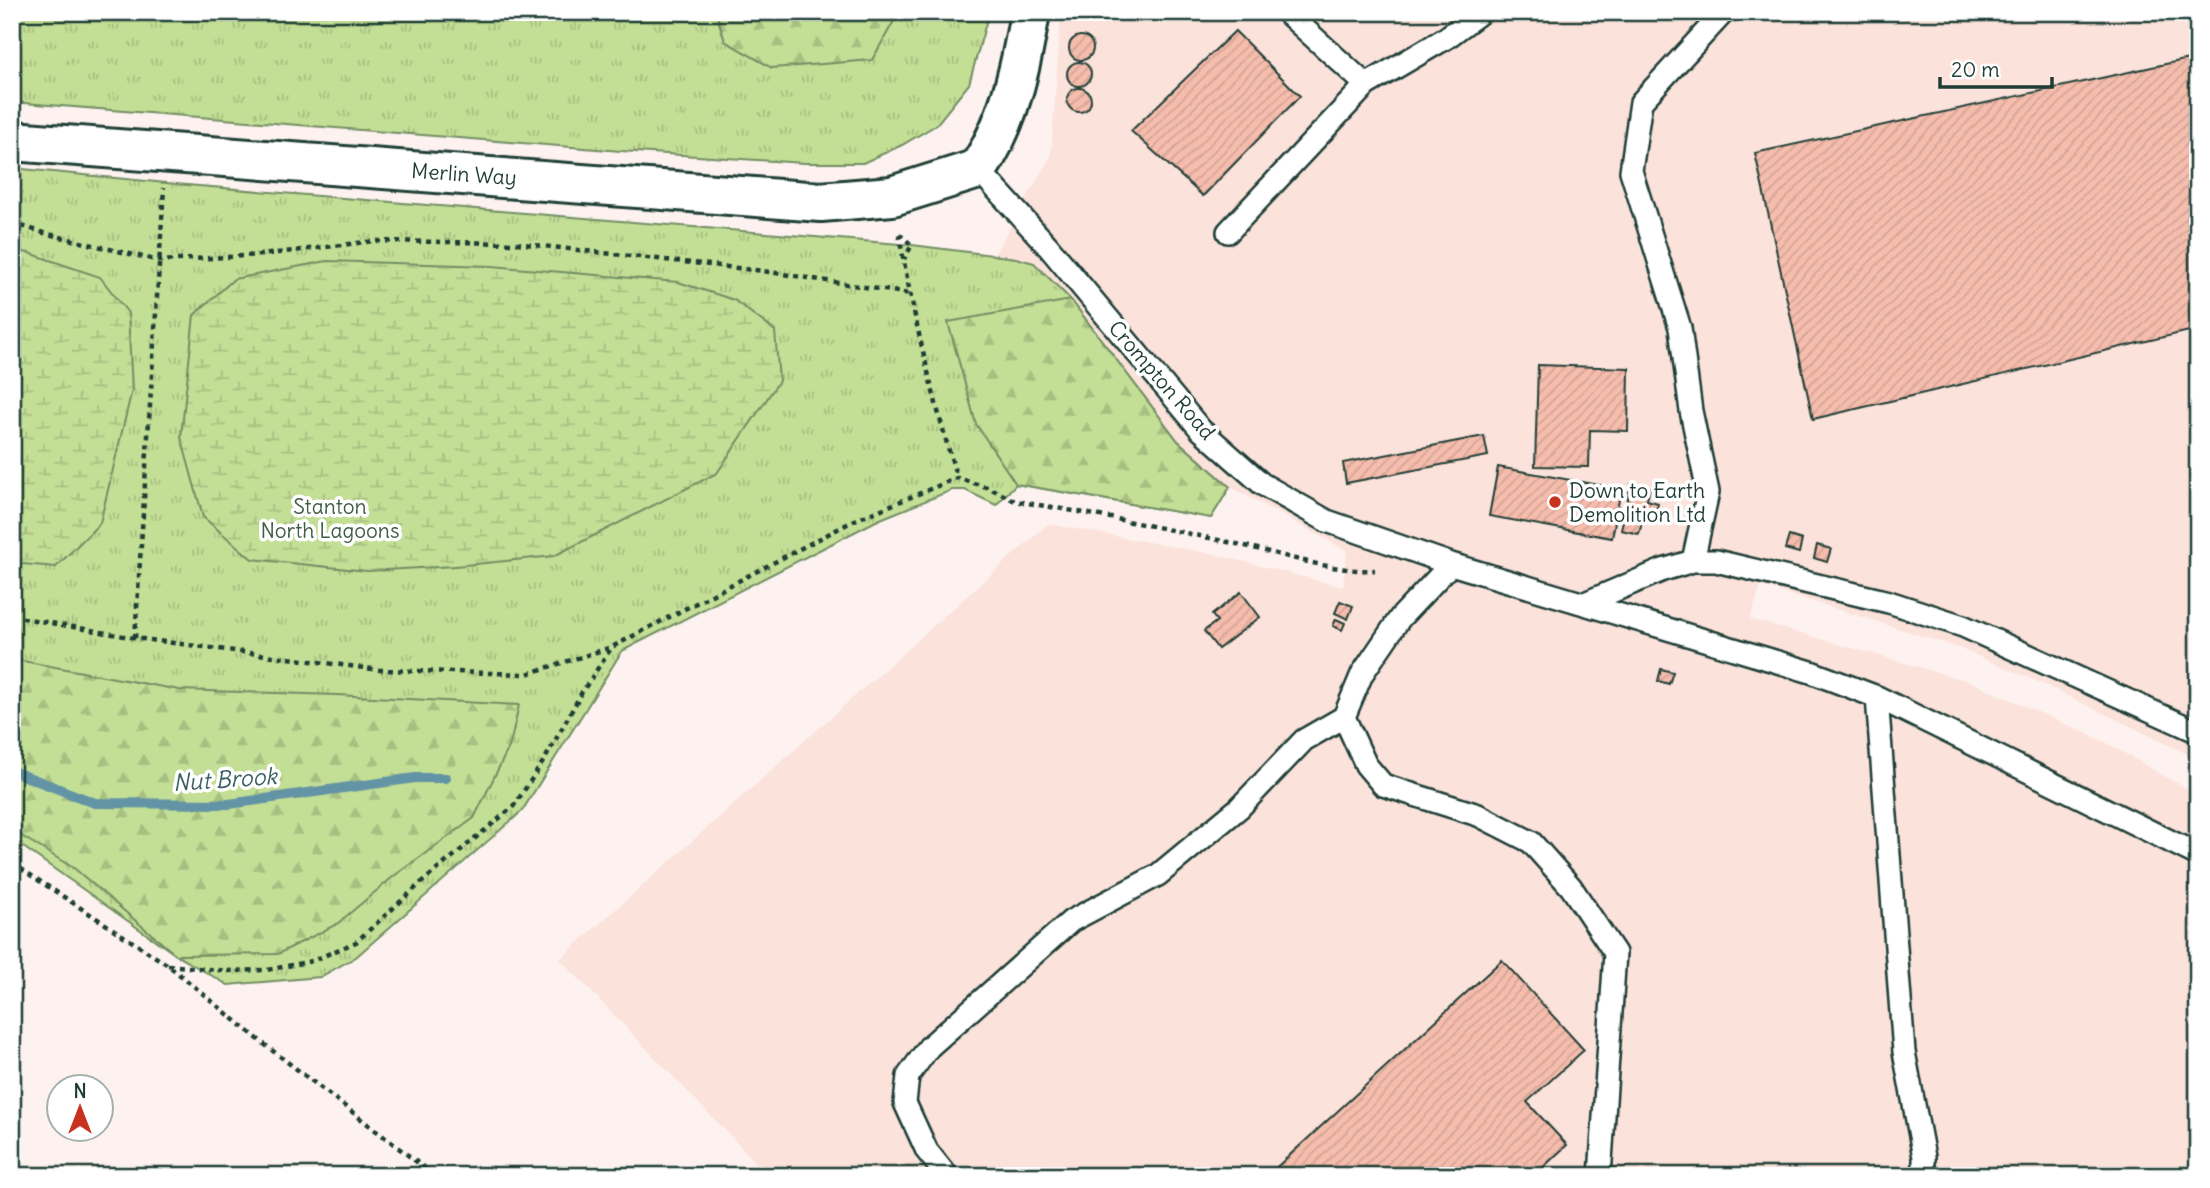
<svg xmlns="http://www.w3.org/2000/svg" width="2210" height="1188" font-family="Delius,sans-serif">
<defs>
<pattern id="grass-tufts" width="24" height="20" patternUnits="userSpaceOnUse" patternTransform="scale(1.75)"><rect width="24" height="20" fill="#c3de95"/><path d="M3 7l-1-3M5 7V3M7 7l1-3M15 17l-1-3M17 17v-4M19 17l1-3" fill="none" stroke="#a7bf81"/></pattern>
<pattern id="forest-firs" width="22" height="20" patternUnits="userSpaceOnUse" patternTransform="scale(1.75)"><rect width="22" height="20" fill="#c3de95"/><path d="M5 1l3.5 6h-7zM16 11l3.5 6h-7z" fill="#a7bf81"/></pattern>
<pattern id="wetland-marsh" width="20" height="14" patternUnits="userSpaceOnUse" patternTransform="scale(1.75)"><rect width="20" height="14" fill="#c3de95"/><path d="M1 5h8M5 5V1M11 12h8M15 12V8" fill="none" stroke="#a7bf81"/></pattern>
<pattern id="building-hatch" width="6" height="6" patternUnits="userSpaceOnUse" patternTransform="scale(1.75)"><rect width="6" height="6" fill="#f6bdad"/><path d="M-1 1l2-2M0 6l6-6M5 7l2-2" fill="none" stroke="#d2a395"/></pattern>
</defs>
<rect width="100%" height="100%" fill="#fdf2ef"/>
<filter id="ink" filterUnits="userSpaceOnUse"><feTurbulence type="fractalNoise" baseFrequency=".0143" numOctaves="2"/><feDisplacementMap in="SourceGraphic" scale="14" xChannelSelector="R" yChannelSelector="G"/><feConvolveMatrix kernelMatrix="1 2 1 2 8 2 1 2 1" color-interpolation-filters="sRGB"/></filter>
<g filter="url(#ink)">
<!-- built -->
<path fill="#fbe2db" d="M1061,12h1137v747l-155,-75 -84,-36 -93,-30 -105,-32 -11,33 221,63 132,59 95,54v381h-1429l-209,-217 488,-435 166,30 129,33 4,-36 -116,-64 -17,-13 -36,-33 -107,-141 -37,-37 -40,-8 57,-99z"/>
<!-- grass -->
<path fill="url(#grass-tufts)" stroke="#718e64" stroke-width="2" d="M12,12h704l9,29 146,19 28,-48h90l-20,72 -33,41 -34,20 -39,18h-59l-183,-12 -609,-49z
M12,168l175,17 725,60 104,13 18,5 37,37 107,141 52,46 -19,31 -195,-34 -20,21 -31,-15h-13l-74,30 -256,131 -100,160 -166,146 -36,20 -92,8 -52,-30 -164,-116z"/>
<!-- forest -->
<path fill="url(#forest-firs)" stroke="#718e64" stroke-width="2" d="M716,12h183l-27,48 -100,8 -47,-27z
M1071,300l107,141 52,46 -19,31 -195,-34 -40,-60 -28,-102z
M12,659l167,31 158,5 182,10 -9,40 -36,73 -80,58 -57,48 -59,30 -102,1 -101,-86 -63,-39z"/>
<!-- wetland -->
<path fill="url(#wetland-marsh)" stroke="#718e64" stroke-width="2" d="M12,250l17,3 71,24 28,36 4,77 -32,133 -44,44 -44,-4z
M327,261l165,5 186,16 56,18 41,31 4,50 -62,92 -163,83 -99,10 -88,5 -115,-12 -49,-42 -22,-80 13,-122 40,-36z"/>
<g fill="none" stroke-linecap="round" stroke-linejoin="round">
<!-- stream -->
<path stroke="#6294a5" stroke-width="10" d="M12,771l83,32 134,1 186,-26h31"/>
</g>
<!-- building -->
<path fill="url(#building-hatch)" stroke="#1f3d34" stroke-width="2" d="M1235,31l65,65 -97,100 -72,-65z
M1069 48a12 12 0 1 1 24 0a12 12 0 1 1-24 0Z
M2198,57v272l-385,90 -58,-266z
M1067 74a12 12 0 1 1 24 0a12 12 0 1 1-24 0Z
M1067 100a12 12 0 1 1 24 0a12 12 0 1 1-24 0Z
M1538,365l91,3 -1,63 -38,-1 -1,37 -54,-1z
M1484,436l4,20 -142,27 -3,-20z
M1498,467l123,22 -9,49 -123,-22z
M1631,484l19,3 -3,13 11,3 -3,17 -12,-2 -4,16 -18,-4z
M1789,536l13,4 -3,13 -14,-4z
M1817,545l14,4 -4,13 -13,-4z
M1241,592l19,25 -42,32 -14,-18 13,-10 -5,-6z
M1340,601l13,5 -5,13 -13,-6z
M1336,619l9,4 -3,7 -9,-4z
M1661,669l12,3 -4,12 -11,-3z
M1502,960l82,90 -57,52 40,43 -33,31h-267z"/>
<g fill="none" stroke-linecap="round" stroke-linejoin="round">
<!-- service casing -->
<g stroke="#1f3d34" stroke-width="26">
<path id="service" d="M1286,12l80,73 80,-47 35,-26
M978,169l69,76 154,185 61,54 65,37 124,43 360,108 66,25 27,355 20,105v19
M1228,232l138,-147
M1693,561l15,-69 -17,-81 -11,-83 -49,-157 10,-69 83,-90
M1451,564l-51,54 -38,56 -18,43 22,48 17,20 95,30 53,27 40,45 44,66 -15,223
M1585,603l78,-33 30,-9h23l173,41 74,24 235,106
M1877,697l321,158
M947,1176l-20,-25 -22,-48 3,-27 21,-29 142,-126 87,-46 81,-67 65,-68 40,-23"/>
</g>
<!-- tertiary casing -->
<g stroke="#1f3d34" stroke-width="44">
<path id="tertiary" d="M12,141l809,61 71,-6 86,-27c31,-46 43,-102 52,-157"/>
</g>
<!-- path -->
<path stroke="#1f3d34" stroke-width="4.5" stroke-dasharray="5 5" stroke-linecap="butt" d="M12,223l32,10 115,28 102,-6 113,-14 142,2 247,28 147,23
M899,234c14,82 34,164 58,244
M899,234l13,11 -8,14
M12,616l123,22 245,32 147,4 85,-27
M135,638l29,-450
M12,863l156,102 96,79 171,132
M168,965l59,6 40,-1 45,-9 44,-19 65,-59 92,-76 32,-48 37,-67 30,-45 243,-127 102,-42 33,10 25,13c74,12 149,27 222,43 40,9 98,29 138,26"/>
<!-- service -->
<use href="#service" stroke="#fff" stroke-width="21"/>
<!-- tertiary -->
<use href="#tertiary" stroke="#fff" stroke-width="38"/>
</g>
</g>
<!-- markers -->
<circle fill="#c8321e" stroke="#fff" stroke-width="2.5" cx="1555" cy="502" r="7"/>
<g text-anchor="middle" dominant-baseline="central" stroke-width="7" stroke-linejoin="round" paint-order="stroke">
<!-- street labels -->
<g font-size="21" fill="#1f3d34" stroke="#fff">
<text transform="translate(464 174) rotate(4)">Merlin Way</text>
<text transform="translate(1162 380) rotate(49)">Crompton Road</text>
</g>
<!-- poi labels -->
<g font-size="21" fill="#1f3d34" stroke="#fff" text-anchor="start">
<text x="1569" y="490">Down to Earth<tspan x="1569" dy="24">Demolition Ltd</tspan></text>
</g>
<!-- park labels -->
<g font-size="21" fill="#405d47" stroke="#fff">
<text x="330" y="506">Stanton<tspan x="330" dy="24">North Lagoons</tspan></text>
</g>
<!-- water labels -->
<g font-size="23" font-style="italic" fill="#3b6163" stroke="#fff">
<text transform="translate(225 779) rotate(-4)">Nut Brook</text>
</g>
</g>
<!-- margin -->
<rect width="2210" height="1188" fill="none" stroke="#fff" stroke-width="42"/>
<rect x="21" y="21" width="2168" height="1146" fill="none" stroke="#1f3d34" stroke-width="2.5" filter="url(#ink)"/>
<!-- north arrow -->
<g transform="translate(80 1108)"><circle r="33" fill="#ffffff" stroke="#a5b1ae" stroke-width="2"/>
<path d="M0-5L12 26L0 18L-12 26Z" fill="#c8321e"/>
<text y="-10" font-size="19" font-weight="bold" text-anchor="middle" fill="#1f3d34">N</text>
</g>
<!-- scale -->
<path d="M1940 77v10h112v-10" fill="none" stroke="#1f3d34" stroke-width="3.5"/>
<text x="1951" y="77" font-size="21" fill="#1f3d34" stroke="#ffffff" stroke-width="5" paint-order="stroke">20 m</text>
</svg>
